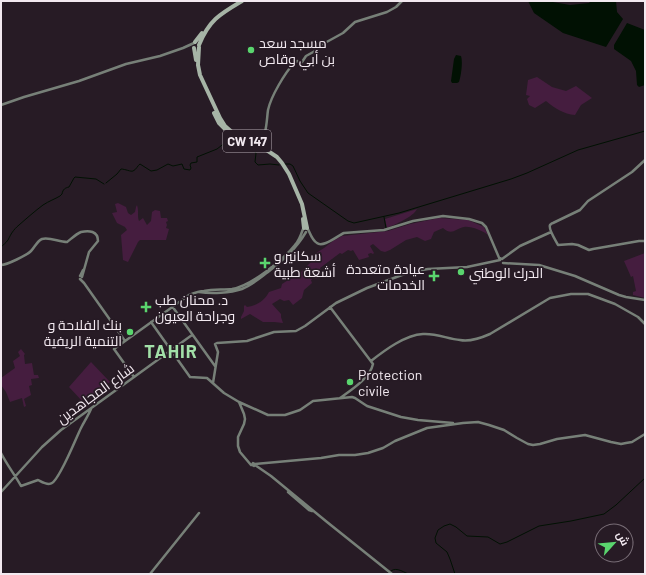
<svg xmlns="http://www.w3.org/2000/svg" width="646" height="575" font-family="Barlow,Cairo,sans-serif">
<rect width="100%" height="100%" fill="#271b25"/>
<!-- green -->
<path fill="#451d3f" d="M537,77l15,10 14,4 10,-5 16,12 -11,7 -6,10c-11,-1 -21,-7 -29,-14l-11,7 -6,-3 -2,-6 3,-3 -4,-1 2,-15z
M118,203l8,4 2,6 3,2 4,-3 1,-5 1,-2c2,6 0,11 2,16l4,-3 4,7 4,-4 1,-9 3,-2 5,1 1,7h6l1,3 -2,1 1,3 -1,3 3,1 -3,11h-26l-2,2 -10,20 -5,-2 -2,-25 6,-5 -2,-3 -8,-4 -5,-10 5,-1 -2,-8z
M417,209c-4,8 -21,15 -30,19l-2,-9z
M439,218l29,2 16,7 4,8c-5,-4 -17,-9 -24,-8 -9,2 -12,9 -21,1l-9,4 -3,7 -6,2 -8,-4 -11,3 -16,10 -5,2 -4,-1 -8,-7 -3,2 4,7 -1,1 -2,-1 -3,1 1,3 -10,3 -6,-10 -2,1 -3,-1 -6,4 -2,-1 -20,15 2,5 -6,6 -2,-1 -3,2 1,3 -8,7 -2,8 -9,7 -4,-5 -5,1 -4,-2 -8,5 9,10v3l2,6 -9,-1h-11l-13,-8 -9,5v-2l3,-6v-5l1,-1 2,2c11,-2 17,-6 22,-15l12,-4 1,-4 19,-12 11,-11 -2,-4 14,-9 9,-7 9,-5 46,-5 22,-7z
M645,253v45l-12,-3v-3l3,-1 -3,-15 -2,1 -7,-16z
M21,349l4,5 -1,1 1,9 7,-1 2,12h4l1,3 -8,1 1,6 -3,1 2,9 -7,4 2,7 -2,1 -2,-9 -12,4 -4,-10 -5,-7v-7l14,-10 -2,-7 7,-5 -2,-4z
M91,362l19,20 -27,20 -14,-15z"/>
<!-- water -->
<path fill="#011103" d="M528,1h19l23,4 19,-2 2,-2h25l1,11 6,7 -17,28 -43,-14 -29,-20z
M627,23l18,7v55l-6,2 -2,-2 -1,-14 -5,-10 -17,-12v-4z
M456,55l5,1c2,6 0,20 -2,26l-2,1h-5l-1,-2 3,-22z"/>
<g fill="none" stroke-linecap="round" stroke-linejoin="round">
<!-- stream -->
<path stroke="#011103" stroke-width="1" d="M285,164h5l3,2 7,15 8,12 40,28 6,2 45,-10 112,-34 16,-6 51,-23 67,-19
M106,183l11,-9 4,-5c4,0 10,3 12,2 3,-1 5,-6 7,-7l11,7 6,-1 11,-6 5,2 9,-2 2,5 6,1 1,-2 -1,-3 1,-2 6,-1v-5l20,-8 9,-7 8,3 4,3h8l9,4 1,1 -1,9 3,3 12,-1 9,1
M384,217l2,11
M1,247c2,-2 5,-4 7,-7 3,-6 5,-10 11,-15 8,-7 16,-14 24,-20 6,-4 12,-6 17,-9l2,-2c1,-5 3,-6 7,-7l5,-9 1,-1 21,2 8,5
M384,574l5,-1c5,-7 13,-2 19,1
M455,574l-5,-15 -3,-7 -11,-9 -1,-5 3,-8 6,-4 6,-2 6,3 11,9 21,1 12,7 7,-2 32,-16 32,-5 33,-7 12,-9 29,-27"/>
<!-- secondary -->
<path stroke="#778078" stroke-width="2.5" d="M1,105l23,-8 55,-16 47,-17 34,-8 23,-8 11,-5
M259,149c-1,-9 4,-10 6,-17 2,-8 2,-15 3,-22 3,-14 17,-37 26,-47l3,-2 3,1h2l4,-6 9,-5 8,-7 20,-11 12,-11 32,-10 9,-5 6,-6
M645,160l-13,12 -44,29 -8,9 -27,13c-1,0 -2,1 -3,2 -2,4 6,16 8,20l14,-1 6,1 11,5 4,-1 46,-8h6
M308,229c2,4 4,11 9,14 6,5 20,-7 27,-10l40,-3 29,-9 30,-5 26,3 13,4 4,4 14,33
M500,258l2,1 18,-13 31,-14
M503,263l36,2 36,11 44,19 7,2 19,3
M1,265c6,0 26,-10 30,-14 4,-4 6,-10 11,-12 8,-2 17,3 25,3 4,-3 9,-8 14,-10 8,-2 17,-1 17,9l-9,11 -7,25
M80,276l3,-6
M80,279l4,4 41,58
M199,292c13,2 31,1 43,-3 10,-4 18,-11 26,-17 15,-12 28,-23 38,-40
M172,306l43,60
M330,307l43,57c-3,14 -22,26 -33,34
M151,322l39,55 17,1 17,15 15,9 5,12 1,5 -1,5 -6,13v9l2,6 11,13
M371,361c14,-11 34,-26 52,-27 13,-1 25,5 37,6 10,2 21,-2 30,-6l60,-36 21,-4h17l27,10 23,13 7,7
M134,377l-20,-28 75,-54c5,-2 10,-4 15,-4 9,-2 19,-1 28,-2 19,-3 51,-29 63,-44 4,-4 6,-10 8,-16
M213,383l5,-31 -3,-8 2,-1 30,-2 27,-9 22,-1 9,-5 31,-23 31,-15 43,-16 18,-3 39,-2 33,-7
M239,402l29,13h17l15,-5 13,-9 39,-4 3,1 12,8 34,11 17,3 35,3
M1,453c6,12 14,22 20,33l17,-6c4,2 10,6 14,3 8,-4 24,-45 29,-55 3,-6 7,-12 10,-19
M253,463l2,1 -1,2 -2,-1z
M255,464l66,-6 18,-3h16l13,-2 15,-5 12,-7 32,-13 36,-5 15,-1 11,3 15,5 13,8 11,6 5,1 7,-1 17,-5 28,-4 26,7 10,2 5,-1 6,-1 13,-8
M255,465l16,11 56,46 65,52
M1,492l41,-45 19,-17 131,-95
M288,492l21,18 3,1
M150,574l49,-61"/>
<!-- highway -->
<path stroke="#a6b4a6" stroke-width="4" d="M195,42l7,-9
M199,45c10,-25 21,-31 43,-44
M199,47l-1,18 2,10 20,43 5,8 8,7 35,18 9,6 5,6 7,11 13,30 5,24
M194,48l2,12
M214,113l5,10 7,7
M303,219l1,9"/>
</g>
<!-- markers -->
<g fill="#5ad56e" stroke="#271b25" stroke-width="1.5">
<circle cx="251" cy="50" r="4"/>
<path d="M263 257h4v4h4v4h-4v4h-4v-4h-4v-4h4z"/>
<circle cx="461" cy="272" r="4"/>
<path d="M432 270h4v4h4v4h-4v4h-4v-4h-4v-4h4z"/>
<path d="M144 301h4v4h4v4h-4v4h-4v-4h-4v-4h4z"/>
<circle cx="130" cy="332" r="4"/>
<circle cx="350" cy="382" r="4"/>
</g>
<g text-anchor="middle" dominant-baseline="central" stroke-width="3.5" stroke-linejoin="round" paint-order="stroke">
<!-- shield labels -->
<rect fill="#271b25" stroke="#b5abb3" stroke-width="1" x="223" y="130" width="48" height="22" rx="3"/>
<g font-size="13" font-weight="bold" fill="#f2e9f0">
<text x="247" y="141">CW 147</text>
</g>
<!-- poi labels -->
<g font-size="14" fill="#f2e9f0" stroke="#271b25" text-anchor="start">
<text x="259" y="42">مسجد سعد<tspan x="259" dy="16">بن أبي وقاص</tspan></text>
<text x="274" y="255">سكانير و<tspan x="274" dy="16">أشعة طبية</tspan></text>
<text x="425" y="268" text-anchor="end">عيادة متعددة<tspan x="425" dy="16">الخدمات</tspan></text>
<text x="469" y="272">الدرك الوطني</text>
<text x="155" y="299">د. محنان طب<tspan x="155" dy="16">وجراحة العيون</tspan></text>
<text x="122" y="324" text-anchor="end">بنك الفلاحة و<tspan x="122" dy="16">التنمية الريفية</tspan></text>
<text x="358" y="374">Protection<tspan x="358" dy="16">civile</tspan></text>
</g>
<!-- street labels -->
<g font-size="14" fill="#f2e9f0" stroke="#271b25">
<text transform="translate(95 393) rotate(-36)">شارع المجاهدين</text>
</g>
<!-- district labels -->
<g font-size="18" font-weight="bold" letter-spacing="1" fill="#a2e0a8" stroke="#271b25">
<text x="171" y="351">TAHIR</text>
</g>
</g>
<!-- border -->
<rect width="646" height="575" fill="none" stroke="#f2e9f0" stroke-width="4"/>
<!-- north arrow -->
<g transform="translate(614 543) rotate(63)"><circle r="19" fill="#271b25" stroke="#786d76"/>
<path d="M0-3L7 15L0 10L-7 15Z" fill="#5ad56e"/>
<text y="-6" font-size="11" font-weight="bold" text-anchor="middle" fill="#f2e9f0">ش</text>
</g>
</svg>
